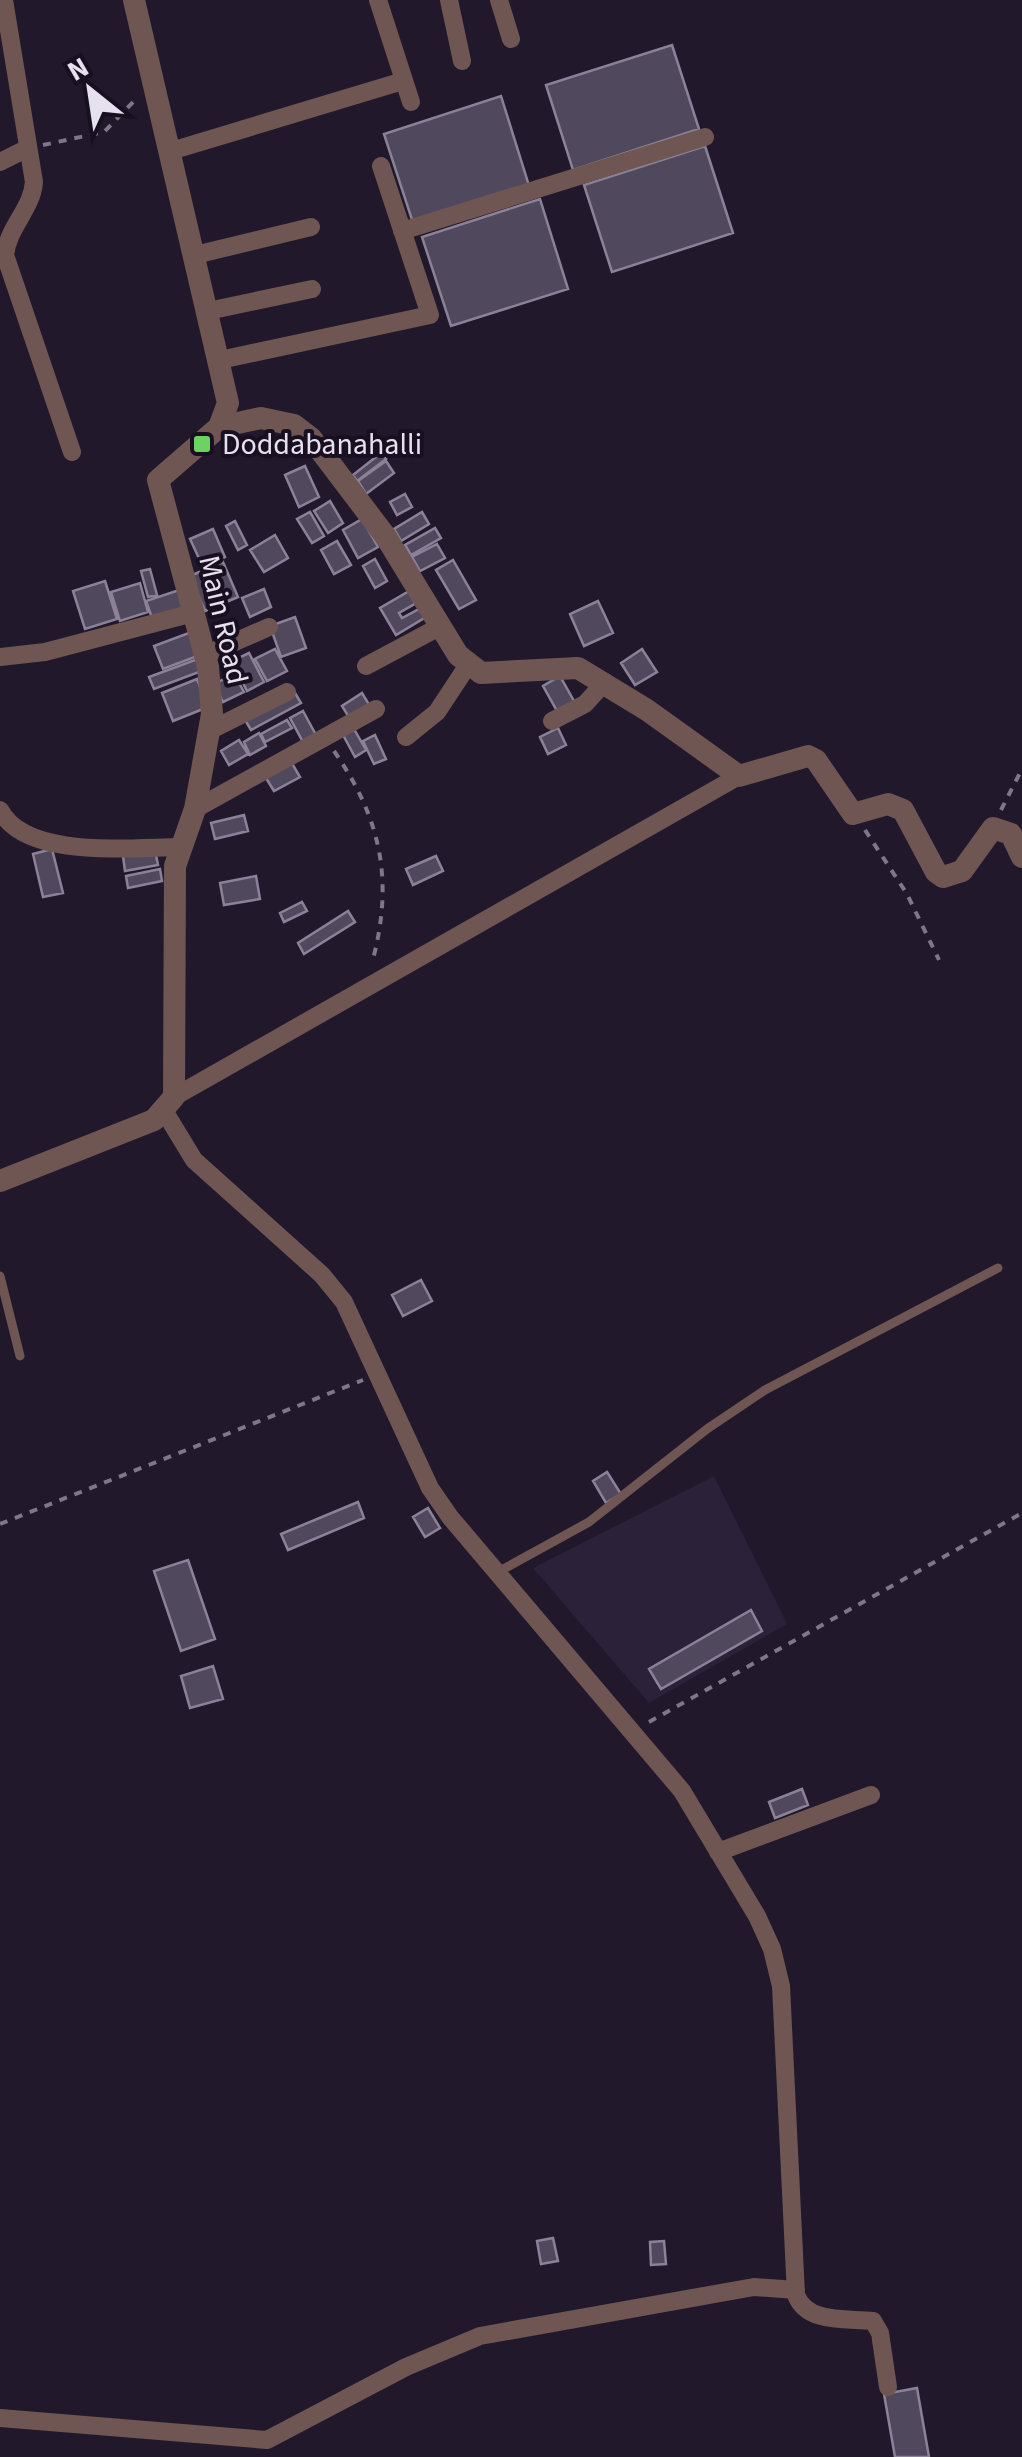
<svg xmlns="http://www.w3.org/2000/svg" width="1022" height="2457" font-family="'Source Sans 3',sans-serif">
<rect width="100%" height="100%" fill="#21192b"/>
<!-- built -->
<path fill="#2b2138" d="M714,1476l73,148 -138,79 -116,-135z"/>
<!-- building -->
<path fill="#50485d" stroke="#8b8299" stroke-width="2.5" d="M672,45l27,84 -126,41 -27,-85z
M501,96l29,93 -116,37 -30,-92z
M705,146l28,87 -121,39 -28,-87z
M540,199l28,90 -117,37 -29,-89z
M381,453l5,6 -29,22 -4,-6z
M386,461l8,12 -28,21 -8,-13z
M305,466l14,31 -20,10 -14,-32z
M405,494l7,13 -15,8 -7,-13z
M330,501l13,22 -15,10 -14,-22z
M310,512l14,24 -12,7 -15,-24z
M422,512l7,12 -28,17 -7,-12z
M362,519l16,28 -20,11 -15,-28z
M235,521l12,24 -9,5 -12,-24z
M435,528l6,10 -30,17 -6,-10z
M213,529l12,28 -22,10 -13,-28z
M275,535l13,23 -24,14 -14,-22z
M337,541l14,24 -17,9 -13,-24z
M437,544l8,14 -25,13 -8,-14z
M375,559l12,22 -12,7 -12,-22z
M453,560l23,40 -17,9 -23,-39z
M223,562l15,35 -33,14 -15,-35z
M150,569l7,26 -9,2 -7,-26z
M105,581l12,38 -32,10 -12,-38z
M140,583l8,29 -28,9 -9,-29z
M182,589l6,18 -36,11 -6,-17z
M264,589l7,18 -21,10 -8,-19z
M411,590l7,12 -19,11 3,5 19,-10 5,9 -30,18 -16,-27z
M598,601l15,32 -29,13 -14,-32z
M295,617l11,31 -25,9 -11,-31z
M194,631l9,23 -40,15 -9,-23z
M275,649l12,22 -20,10 -12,-22z
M642,649l15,23 -22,13 -14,-22z
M249,653l15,29 -17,9 -15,-30z
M203,657l4,12 -53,20 -5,-12z
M234,674l10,18 -21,10 -9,-18z
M560,676l14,25 -17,10 -14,-25z
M197,679l11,28 -35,14 -11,-28z
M295,693l6,10 -50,27 -6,-10z
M362,693l8,13 -20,13 -8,-13z
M303,711l13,24 -13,7 -13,-24z
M287,720l5,8 -27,14 -4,-8z
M558,728l8,17 -18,9 -8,-17z
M354,729l12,21 -11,7 -12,-22z
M259,733l7,13 -16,9 -6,-13z
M375,735l11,24 -12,5 -11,-23z
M239,740l9,14 -19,11 -8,-14z
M290,760l10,17 -26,14 -10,-16z
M244,815l4,16 -33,8 -4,-16z
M52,849l11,44 -20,4 -10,-43z
M155,850l3,15 -33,6 -2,-15z
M436,856l7,15 -30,14 -7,-16z
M160,869l2,12 -34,7 -2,-12z
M256,876l4,23 -36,6 -4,-22z
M302,902l5,9 -23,11 -4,-9z
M348,911l7,11 -51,32 -6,-11z
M421,1280l11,21 -29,15 -11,-21z
M607,1472l14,22 -15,9 -13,-22z
M358,1502l6,16 -76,32 -7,-16z
M428,1508l12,20 -15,9 -12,-20z
M188,1560l27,79 -34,12 -27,-80z
M751,1610l11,21 -101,58 -12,-20z
M213,1666l10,33 -33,9 -9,-32z
M802,1789l6,16 -33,13 -6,-16z
M553,2238l5,23 -17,3 -4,-23z
M664,2241l2,23 -15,1 -1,-23z
M917,2388l12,69h-34l-11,-63z"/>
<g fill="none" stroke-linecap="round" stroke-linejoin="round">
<!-- path -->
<path stroke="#7e7787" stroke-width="4" stroke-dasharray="8 8" stroke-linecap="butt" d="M43,145l61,-13 33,-34
M334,751c48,69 60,131 38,212
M1001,810l21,-41
M865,830l42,64 32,66
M0,1524l363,-144
M649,1722l373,-209"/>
<!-- service -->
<path stroke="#6f5653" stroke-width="9" d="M0,1276l20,80
M498,1572l91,-50 118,-93 58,-39 233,-122"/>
<!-- minor -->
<path stroke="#6f5653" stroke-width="18" d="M4,0l30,182c-2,27 -26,45 -29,73l67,197
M378,0l33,102
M449,0l13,61
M499,0l12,39
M171,151l232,-70
M0,162l28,-14
M402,231l303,-94
M195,255l116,-28
M208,311l104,-22
M220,360l210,-45 -49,-149
M205,655l64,-28
M0,657l45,-5 148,-39
M366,666l75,-40
M552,721l33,-17 20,-22
M211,730l76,-38
M406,737l31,-25 31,-47
M195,809l181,-100
M0,810c26,50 132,37 182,37
M174,1097l565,-321
M163,1109l31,51 128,115 22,27 86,186 20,29 232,274 75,125 15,33 9,37 15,309c11,29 50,23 77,26l7,12 8,54
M718,1852l153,-57
M0,2418l267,22 139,-73 74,-31 274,-49 42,3"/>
<!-- tertiary -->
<path stroke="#6f5653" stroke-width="22" d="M219,427l42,-9 33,7 17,13 75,99 72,118 23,18 97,-5 69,42 92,66 69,-20 8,4 37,54 35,-10 15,6 33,62 7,5 19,-6 31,-43 18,6 11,23
M0,1181l154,-61 20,-23 1,-231 20,-57 17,-95 -4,-47 -50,-187 61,-53 9,-24 -94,-403"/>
</g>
<!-- markers -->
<rect fill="#6cd362" stroke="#181021" stroke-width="4" x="192" y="434" width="20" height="20" rx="5"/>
<g text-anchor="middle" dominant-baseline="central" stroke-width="8" stroke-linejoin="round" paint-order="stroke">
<!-- poi labels -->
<g font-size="30" fill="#e6e1ee" stroke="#181021" text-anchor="start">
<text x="222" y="444">Doddabanahalli</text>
</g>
<!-- street labels -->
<g font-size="30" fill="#e6e1ee" stroke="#181021">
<text transform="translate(223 620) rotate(77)">Main Road</text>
</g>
</g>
<!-- north arrow -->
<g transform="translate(90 90) rotate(330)" stroke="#181021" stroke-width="8" paint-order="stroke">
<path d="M0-8L18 38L0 25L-18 38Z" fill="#e6e1ee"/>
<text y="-15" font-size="28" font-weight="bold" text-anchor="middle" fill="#e6e1ee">N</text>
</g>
</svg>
